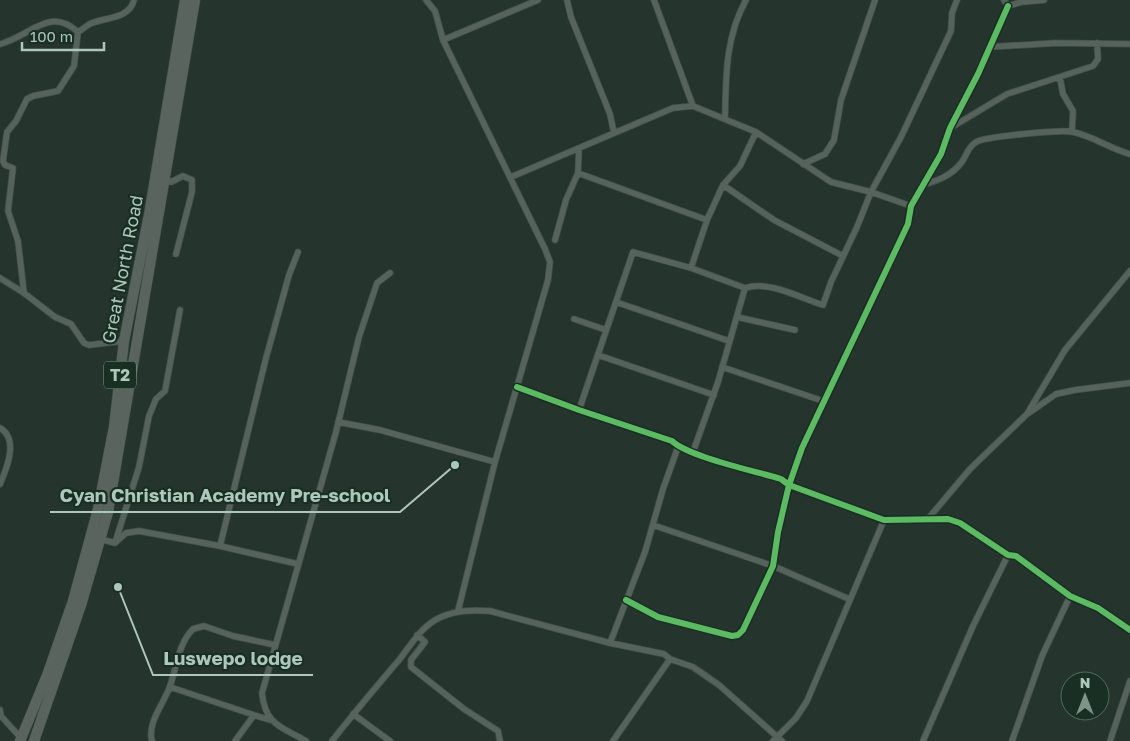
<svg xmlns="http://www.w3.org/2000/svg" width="1130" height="741" font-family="'Golos Text',sans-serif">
<rect width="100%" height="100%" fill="#25352d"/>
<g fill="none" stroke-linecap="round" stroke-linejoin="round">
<!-- minor casing -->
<g stroke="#444f49" stroke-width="7">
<path id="minor" d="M426,0l9,11 8,29 102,209 5,13 -2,18 -53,182 -37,149
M567,0l4,17 39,97 4,19
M654,0l39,106
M1004,0l4,6
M1008,6l14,-4 22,-2
M443,40l95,-40
M0,44c31,-8 49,-38 78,-12
M989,47l67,-4 74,1
M1060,78l3,16 10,17 -1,20
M725,119c1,-42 0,-81 21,-119
M952,127l55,-33 86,-28 5,-7 -1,-16
M803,164l22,-10 9,-14 7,-40 34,-100
M578,173l129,47
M511,177l162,-69 20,-2 63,26 75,50 40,10 40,14
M164,180l7,2 12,-6 9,4v12l-16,62
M723,185l51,35 69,36
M922,185c15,-4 29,-9 39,-22 7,-8 4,-13 15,-21 8,-5 85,-13 97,-10 20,4 37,17 57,22
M555,240l11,-40 12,-27 1,-25
M691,268l16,-48 16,-35 17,-19 16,-34
M0,278l24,15 31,24 16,7 13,19 5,2 35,-4
M24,293l-6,-52 -10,-30 5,-43 -8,-3 -2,-4 4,-29 9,-11 11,-22 6,-3 25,-5 16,-25 4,-34c5,-3 9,-7 14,-9 15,-6 37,-4 42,-23
M616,302l113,39
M737,317l58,13
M574,319l32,11
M598,355l116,40
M722,367l101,34
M517,387l62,23 93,31c17,16 83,30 109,38l8,6 95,35 64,-1 12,4 48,32 8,1 54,40 28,12 32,22
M579,410l54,-158 58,16 54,20c24,-8 55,10 78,17l8,-23 26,-55 14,-35 30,-55 50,-106 1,-18 5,-13
M1027,414l38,-64 65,-79
M338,422l42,8 115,32
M0,428c19,11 7,40 0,56
M693,452l25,-70 27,-94
M927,520l43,-51 56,-54 30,-21 19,-4 55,-7
M653,525l120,41 76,33
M100,539l15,4 11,-10 13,-2 81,15 78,18
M115,543l24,-76 10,-51 7,-17 9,-8 15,-81
M220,546l46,-188 23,-83 9,-23
M626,600l32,17 74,19 6,-1 5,-5 30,-64 5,-34 11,-47 13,-37 106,-224 3,-18 30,-52 9,-26 28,-54 30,-68
M417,635l8,7 -14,18v7l53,42 34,22 2,10
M610,643l35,-91 18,-63 15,-42
M170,687l84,28
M0,710l1,6 20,22
M353,714l37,27
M152,741c-5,-19 12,-37 18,-55 7,-19 8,-42 23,-57l11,-3 29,10 42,9
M235,741l19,-26 16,5
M306,741c-24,-14 -41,-16 -44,-48l74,-261 23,-95 18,-54 13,-10
M332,741c21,-27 44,-54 67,-81 13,-16 22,-34 42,-43 16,-7 32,-7 49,-6l120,32 54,11 6,5 23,8 26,18 63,56
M613,741l57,-82
M773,741l23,-23 11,-17 77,-181
M923,741l50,-115 35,-71
M1012,741l30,-85 28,-60
M1110,741l20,-60"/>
</g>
<!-- trunk casing -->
<g stroke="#425049" stroke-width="11">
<path id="trunk" d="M20,741l28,-68 25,-72 25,-92 16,-82 10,-86 25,-126 36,-215
M34,741l47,-136 27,-93 87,-512"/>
</g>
<!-- minor -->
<use href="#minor" stroke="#56625c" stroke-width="5.5"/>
<!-- trunk -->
<use href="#trunk" stroke="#5a645e" stroke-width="10"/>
<!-- cycleway casing -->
<g stroke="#192f23" stroke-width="9">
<path id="cycleway" d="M517,387l62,23 93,31c17,16 83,30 109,38l8,6 95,35 64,-1 12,4 48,32 8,1 54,40 28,12 32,22
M626,600l32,17 74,19 6,-1 5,-5 30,-64 5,-34 11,-47 13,-37 106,-224 3,-18 30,-52 9,-26 28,-54 30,-68"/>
</g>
<!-- cycleway -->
<use href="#cycleway" stroke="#5cba63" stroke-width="6"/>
</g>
<g text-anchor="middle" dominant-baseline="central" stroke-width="4.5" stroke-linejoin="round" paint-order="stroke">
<!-- shield labels -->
<rect fill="#192f23" stroke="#81998d" stroke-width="1" x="104" y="361.5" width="32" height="27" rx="4"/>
<g font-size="16" font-weight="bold" fill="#aec7bb">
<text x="120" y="375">T2</text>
</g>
<!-- street labels -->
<g font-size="18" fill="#aec7bb" stroke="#192f23">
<text transform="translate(122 269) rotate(-79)">Great North Road</text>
</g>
</g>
<!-- callouts -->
<path fill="none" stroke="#aec7bb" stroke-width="2" d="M455 465L400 512H50M118 587L153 675H313"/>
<g fill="#aec7bb" stroke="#192f23" stroke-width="2">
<circle cx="455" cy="465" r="5"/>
<circle cx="118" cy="587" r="5"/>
</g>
<g font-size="19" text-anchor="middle" font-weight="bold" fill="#aec7bb" stroke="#192f23" stroke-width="4.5" stroke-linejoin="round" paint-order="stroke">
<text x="225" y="502">Cyan Christian Academy Pre-school</text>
<text x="233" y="665">Luswepo lodge</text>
</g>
<!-- north arrow -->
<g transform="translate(1085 696)"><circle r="24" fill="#192f23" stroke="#556c60"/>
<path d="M0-4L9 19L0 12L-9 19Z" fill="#7e9489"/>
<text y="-8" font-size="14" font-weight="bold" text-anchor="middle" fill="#aec7bb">N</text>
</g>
<!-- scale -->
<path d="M22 42v8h82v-8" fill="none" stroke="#aec7bb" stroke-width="2.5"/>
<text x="30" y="42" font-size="15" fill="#aec7bb" stroke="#192f23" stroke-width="4" paint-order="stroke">100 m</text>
</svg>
